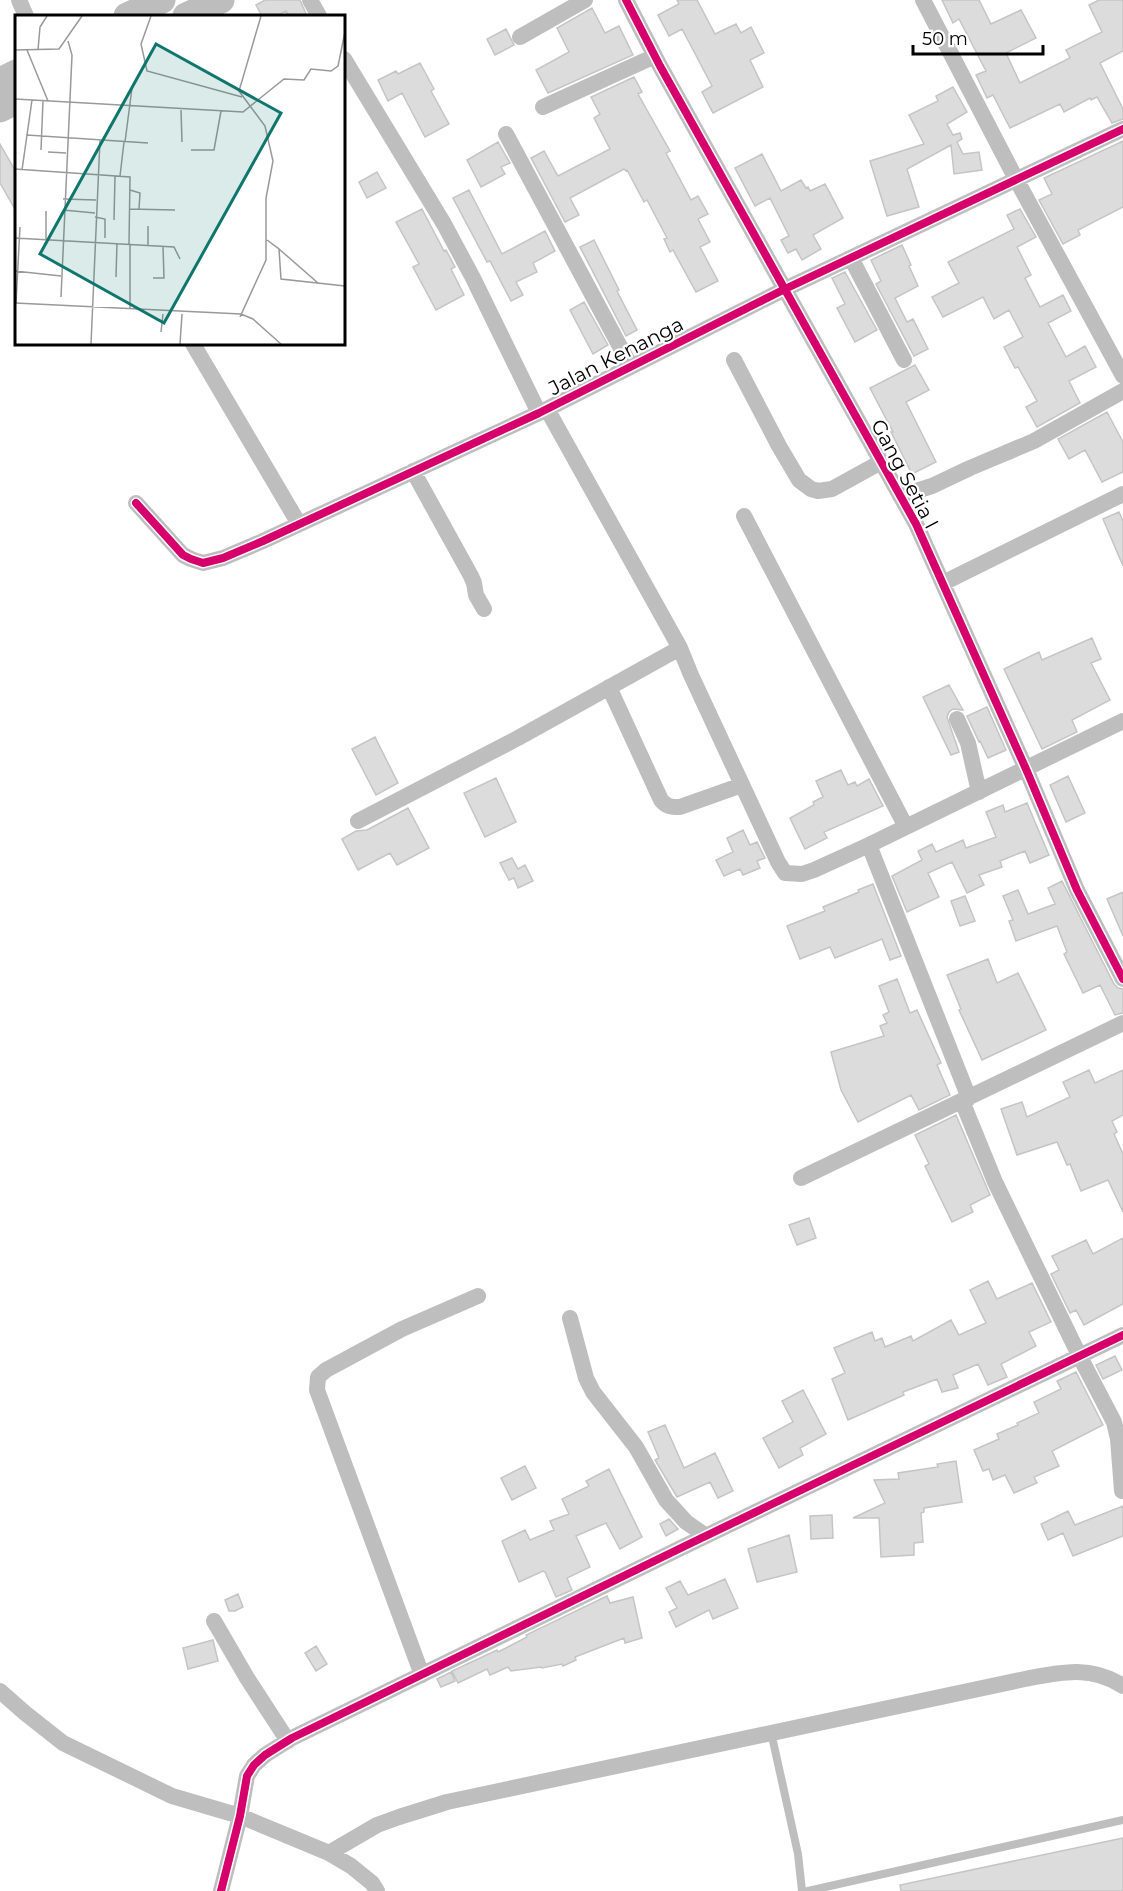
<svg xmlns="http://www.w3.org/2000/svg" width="1123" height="1891" font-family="Montserrat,sans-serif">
<rect width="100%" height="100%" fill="#fff"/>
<!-- building -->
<path fill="#dcdcdc" stroke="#c5c5c5" stroke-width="1.5" d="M265,0h35l7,16h-18l-3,-5 -10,5h-14l-6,-11z
M677,0h20l18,34 21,-10 5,9 10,-6 13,26 -14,7 13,27 -50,26 -11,-21 10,-6 -30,-57 -13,7 -11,-21 21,-11z
M942,0h37l12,24 30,-14 15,28 -30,15 14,30 50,-25 -4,-8 36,-18 -13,-27 10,-5h24v51l-23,12 23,46v10l-11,4 -15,-26 -6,3 -1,-2 -26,14 -4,-8 -50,24 -17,-33 -6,3 -11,-23 10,-4 -27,-52 -6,4z
M592,8l13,25 14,-7 14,29 -85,38 -12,-23 33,-18 -12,-24z
M506,29l8,16 -19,10 -8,-16z
M420,63l14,26 -3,2 18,33 -24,13 -23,-44 -14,8 -10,-21 18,-9 2,3z
M634,77l8,15 -4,2 32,57 -4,2 25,47 7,-4 10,18 -10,5 12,23 -10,5 18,34 -22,11 -23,-42 -3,2 -6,-13 3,-1 -20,-38 -3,2 -17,-32 -1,1 -2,-2 -54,29 9,17 -14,7 -34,-64 13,-7 14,25 52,-27 -16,-31 6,-4 -9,-17z
M953,87l14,25 -20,12 6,11 7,-2 2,6 -5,3 6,12 16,-2 3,18 -28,4 -3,-29 -44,24 12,38 -32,9 -17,-55 54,-17 -15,-29 29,-14 -2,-5z
M1123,141v66l-45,23 2,5 -17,9 -24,-44 13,-6 -8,-16z
M498,142l12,21 -9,4 4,7 -24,13 -14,-27z
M0,144l16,28v39l-16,-28z
M762,154l19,37 20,-11 5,8 2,-1 2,4 15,-7 18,34 -30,17 8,14 -19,11 -6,-11 -8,4 -7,-13 8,-4 -19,-38 -15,8 -20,-38z
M377,172l9,16 -19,10 -8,-16z
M469,190l33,64 43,-23 10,20 -22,12 4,9 -21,10 7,13 -12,6 -21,-40 -3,1 -34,-64z
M422,209l22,42 2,-1 9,17 -4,2 13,26 -28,15 -23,-43 6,-3 -23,-42z
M1020,209l16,28 -19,10 14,28 -6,3 15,29 23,-12 8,16 -23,12 18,34 19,-11 11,21 -27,14 11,22 -43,24 -11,-20 11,-6 -19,-34 -3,1 -11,-21 19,-10 -14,-27 -15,9 -11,-22 -40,20 -11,-20 27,-14 -11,-21 66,-33 -7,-14z
M594,240l25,50 -2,1 20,39 -11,6 -46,-89z
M902,245l9,20 -2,1 9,20 -23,12 12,24 6,-3 15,30 -14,7 -38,-72 5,-3 -10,-21z
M845,272l32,58 -22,12 -18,-34 8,-4 -13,-26z
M584,302l24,43 -15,9 -23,-44z
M915,365l14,25 -23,12 30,60 -24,12 -21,-42h2l-23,-44z
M1107,412l16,30v30l-21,10 -17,-32 -16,9 -11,-20z
M1119,512l4,9v45l-20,-47z
M1092,638l9,21 -10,4 19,37 -38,20 5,12 -35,17 -38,-80 35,-17 3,8z
M949,685l14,25 -10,-1 -4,3 -2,5 12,35 -8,3 -28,-58z
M987,707l19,43 -18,8 -8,-17 -1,1 -12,-26z
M375,737l23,46 -22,12 -24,-46z
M841,770l7,15 7,-3 2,4 12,-7 14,27 -59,26 3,6 -22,11 -15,-31 24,-13 -1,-3 10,-5 -7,-16z
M1068,776l17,37 -19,9 -16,-37z
M496,778l20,44 -31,15 -21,-44z
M1027,803l22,52 -19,8 -5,-12 -25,10 2,6 -23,8 5,10 -17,8 -15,-31 -24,11 11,24 -32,15 -15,-36 30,-16 -4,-9 14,-7 4,8 27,-12 3,8 30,-11 -10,-25 17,-7 2,7z
M408,808l21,40 -32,17 -7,-12 -32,17 -16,-31 14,-8 11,-1z
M743,830l7,15 7,-3 8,16 -8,3 3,7 -17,7 -3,-6 -16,7 -8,-16 17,-8 -6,-14z
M512,858l6,11 7,-4 8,16 -15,7 -4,-10 -5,2 -9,-17z
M1062,881l52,103 4,4 5,1v24l-8,2 -15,-30 -17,8 -19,-39 3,-2 -10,-26 -41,15 -7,-20 4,-1 -10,-24 15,-6 10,24 27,-10 -7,-16z
M873,884l28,72 -11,4 -8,-21 -47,19 -5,-11 -30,12 -13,-33 38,-15 -2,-4 36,-15 -1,-2z
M1123,892v44l-16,-37z
M965,896l10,25 -15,5 -9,-25z
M988,959l9,24 21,-10 28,57 -64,30 -23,-50 2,-1 -14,-34z
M897,979l13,34 7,-3 24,53 -4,2 13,30 -31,15 -8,-15 -53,27 -17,-32 -10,-38 53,-16 -4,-10 7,-3 -4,-8 6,-3 -10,-26z
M1089,1070l6,13 28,-13v45l-11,6 5,11 -3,2 9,20v58l-15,-32 -27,11 -11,-27 -3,1 -10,-23 -40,13 -16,-46 21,-7 5,15 43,-20 -7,-15z
M956,1115l34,80 -20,10 3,7 -21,10 -27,-56 4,-2 -14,-29z
M809,1218l7,20 -19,7 -8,-20z
M1123,1238v66l-39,21 -8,-15 -6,3 -19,-39 8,-4 -7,-14 34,-16 7,14z
M988,1281l9,18 35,-16 19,39 -22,10 7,14 -35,18 6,13 -19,8 -10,-21 -25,11 5,13 -16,4 -5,-13 -34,13 1,3 -56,25 -16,-41 13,-6 -11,-25 38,-16 3,9 7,-3 3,9 26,-11 2,5 38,-21 8,15 27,-12 -16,-33z
M1115,1356l7,14 -19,9 -7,-14z
M1076,1372l27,53 -51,26 7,15 -25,11 3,6 -23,10 -9,-18 -12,5 -4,-11 -6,2 -9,-21 25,-11 -2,-5 21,-9 -1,-2 22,-10 -5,-11 27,-13 -4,-8z
M803,1390l23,44 -26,14 3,7 -24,13 -16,-30 30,-16 -11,-21z
M665,1425l19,43 31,-15 18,38 -15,7 -8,-16 -33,15 -22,-37 4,-2 -11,-26z
M956,1461l6,41 -38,6v4l-3,1 2,29 -9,1v12l-33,2 -2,-39h-26l32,-15 -11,-23 25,-1 -1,-6 40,-6 -1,-3z
M525,1466l11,22 -24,12 -11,-22z
M609,1469l33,68 -22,12 -14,-26 -30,13 14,31 -23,11 5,12 -16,7 -11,-25 -2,-1 -24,11 -17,-41 23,-11 5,10 24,-10 -4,-9 19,-7 -7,-15 27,-13 -3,-5z
M1123,1506v30l-50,20 -10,-23 -15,7 -7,-16 27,-13 7,14z
M832,1515l1,23 -22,1 -1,-23z
M669,1519l9,10 -12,7 -6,-12z
M789,1535l8,37 -40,10 -9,-33z
M725,1579l13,29 -25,11 -4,-9 -33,17 -7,-15 8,-4 -11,-20 14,-7 8,14z
M238,1594l5,13 -8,4h-6l-4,-11z
M607,1596l3,7 23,-6 9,41 -17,5 -1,-5 -49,19 1,3 -13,6 -1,-2 -20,4 -1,-1 -30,4 -3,-4 -18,8 -3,-6 -29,14 -6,-12 45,-21 1,2 29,-15 -1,-2z
M213,1640l5,21 -30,8 -5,-21z
M316,1646l11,18 -11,7 -11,-18z
M451,1672l4,9 -14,6 -4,-8z
M1123,1838v53h-222l-1,-6z"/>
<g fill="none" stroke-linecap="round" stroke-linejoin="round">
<!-- lane -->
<path stroke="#bebebe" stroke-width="8" d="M771,1732l27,122 4,37
M808,1891l315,-71"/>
<!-- street -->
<path stroke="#bebebe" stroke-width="16" d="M19,0l7,16
M310,0l9,16
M626,0l34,66 256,458 110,245 51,121 46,89
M923,0l93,179 107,197
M520,37l65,-37
M344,59l100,165 29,54 66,135
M543,107l112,-51
M506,134l125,233
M851,258l53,102
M193,344l106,180
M734,360l45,86 20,34 12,9 7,2 14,-2 49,-27
M547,409l133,239 11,27 87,187 7,11 17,1 12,-4 55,-25 254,-124
M413,471l58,105 3,7 2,12 8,14
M900,496l32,-10 38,-18 64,-27 89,-50
M136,503l47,52 8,4 12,4 20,-5 40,-17 276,-128 246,-124 338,-160
M744,516l162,311
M943,583l180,-89
M609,687l52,113c6,7 10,7 19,7l62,-22
M957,719l11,24 11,49
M358,821l160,-83 162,-90
M869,845l100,253
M962,1101l33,81 85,175 34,65 4,17 4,52
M801,1178l322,-155
M570,1318l16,60 7,14 43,55 30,53 20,22 20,14
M214,1621l33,57 41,63
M422,1675l-105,-285 1,-13 8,-7 76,-41 76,-33
M0,1691l25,22 38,30 109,53 68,20 89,37 22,13 21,17 5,8
M329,1853l48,-28 22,-8 48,-15 578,-123c36,-7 66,-14 98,7
M221,1891l19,-75 7,-40 7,-11 11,-10 27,-17 393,-192 438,-211"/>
<!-- primary -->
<path stroke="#bdbdbd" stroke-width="27" d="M127,16l35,-16
M186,16l35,-16
M0,81l16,-8
M0,109l16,-8"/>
<!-- cycleway casing -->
<g stroke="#fff" stroke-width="11">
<path id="cycleway" d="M626,0l34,66 256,458 110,245 51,121 46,89
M136,503l47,52 8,4 12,4 20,-5 40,-17 276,-128 246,-124 338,-160
M221,1891l19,-75 7,-40 7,-11 11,-10 27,-17 393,-192 438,-211"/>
</g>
<!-- cycleway -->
<use href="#cycleway" stroke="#d6006c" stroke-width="8"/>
</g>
<g text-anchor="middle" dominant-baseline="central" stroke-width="4.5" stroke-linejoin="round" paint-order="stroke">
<!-- street labels -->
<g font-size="20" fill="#000" stroke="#fff">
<text transform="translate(616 356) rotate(-27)">Jalan Kenanga</text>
<text transform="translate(905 474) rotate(62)">Gang Setia I</text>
</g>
</g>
<!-- overview -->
<g transform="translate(15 15)">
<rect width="330" height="330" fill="#fff"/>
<path fill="none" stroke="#999" stroke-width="1.5" d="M136,1l-10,28 6,27 95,26M0,35l44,-1 23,-33M12,35l21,51M23,35l2,-23 7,-11M0,84l228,13 41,-33 20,1 7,-11 20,2 7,-5 7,-34M166,95l1,32M12,120l5,-35M110,127l7,-54M26,135l2,-49M176,135h23l7,-39M33,137l18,1M0,154l115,8 -1,67M7,155l5,-35 121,8M105,161l4,-34M115,175l10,3 -1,16M48,184l33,1M114,194l46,1M48,195l32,3M80,202l10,2v19M99,205l1,-44M0,223l159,9 6,12M31,224v-28M252,225l12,9 2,30 64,7M115,229v65M133,230v-19M264,234l39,34M0,256l46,5M101,262l1,-34M138,263h11l-1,-32M46,282l11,-242 -4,-14M0,288l226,11 12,5 28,25M1,288l4,-76M225,302l26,-57v-62l7,-37 -8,-35 -26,-35 22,-75M146,317l2,-18M76,329l9,-204M165,329l2,-30"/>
<path fill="#0f766e" fill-opacity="0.15" stroke="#0f766e" stroke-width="3" d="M141,29l125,69 -117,210 -124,-69z"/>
<rect width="330" height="330" fill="none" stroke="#000" stroke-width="3"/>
</g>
<!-- scale -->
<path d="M913 45v9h130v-9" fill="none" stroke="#000000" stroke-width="3"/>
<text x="922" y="45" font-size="18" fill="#000000" stroke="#ffffff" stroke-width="4.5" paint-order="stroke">50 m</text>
</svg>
